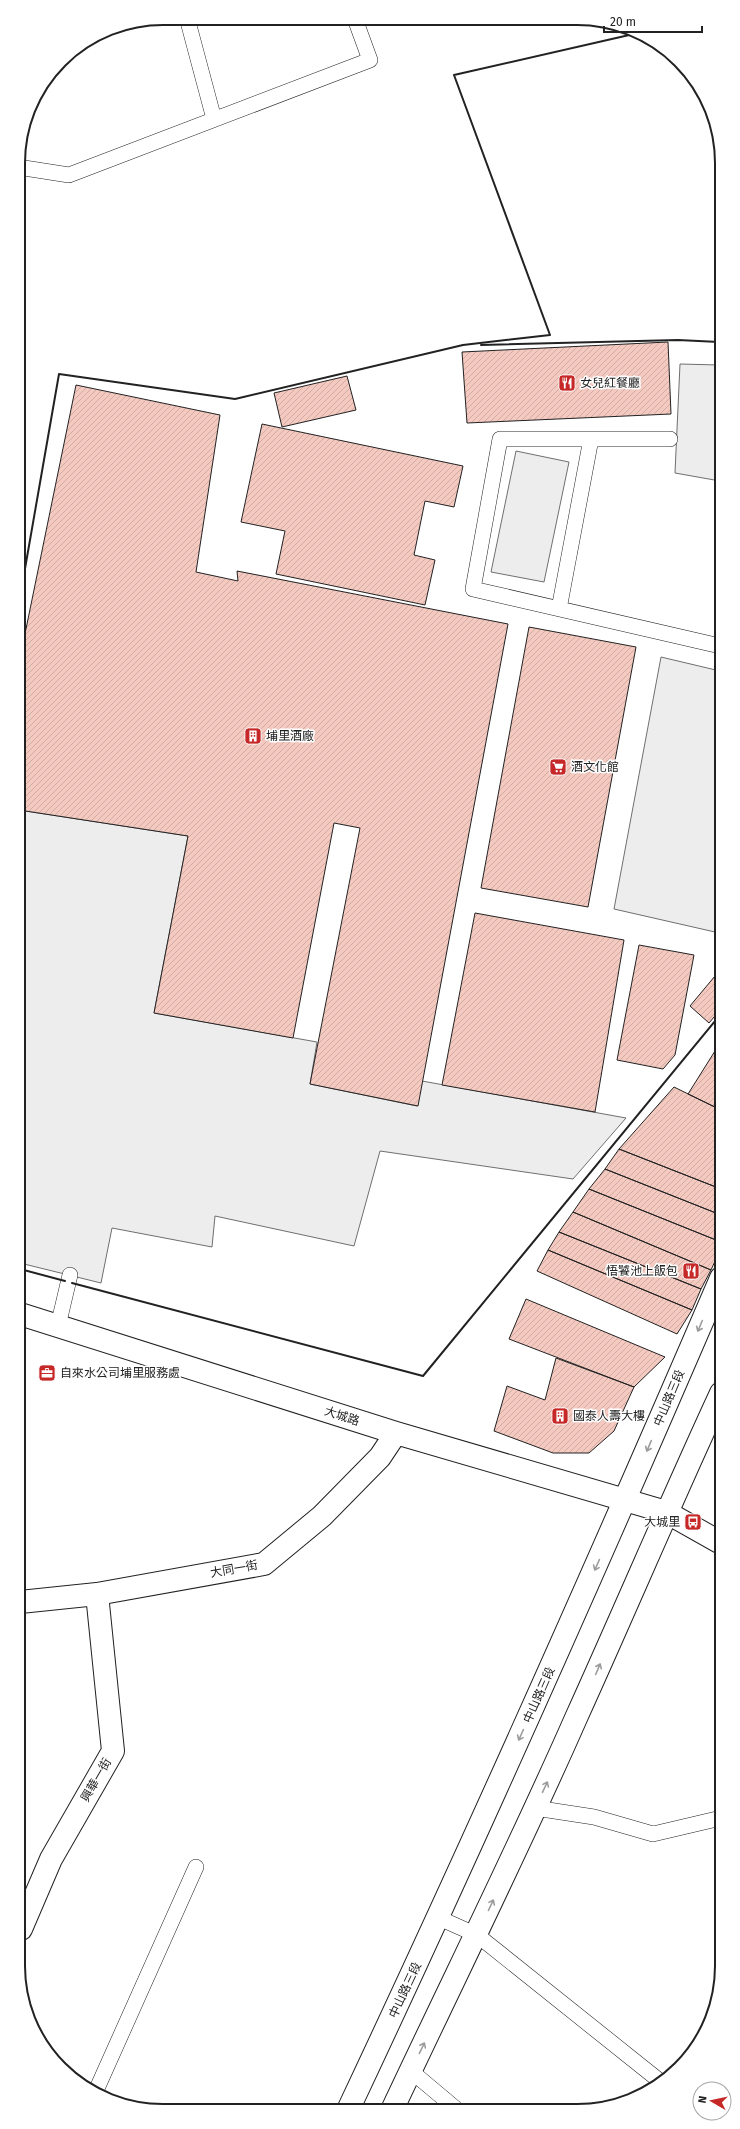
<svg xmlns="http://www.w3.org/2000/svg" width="740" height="2129" font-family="'Fira Sans','Noto Sans TC',sans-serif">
<defs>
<pattern id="building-hatch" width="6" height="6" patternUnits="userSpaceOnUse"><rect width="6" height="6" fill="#f3c9c0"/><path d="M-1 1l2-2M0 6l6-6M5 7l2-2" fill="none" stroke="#d0aca5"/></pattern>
</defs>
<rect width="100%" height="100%" fill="#fff"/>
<!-- parking -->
<path fill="#ededed" stroke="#6f6f6f" d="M680,364l39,1 1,116 -45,-8z
M516,451l53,11 -25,120 -53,-10z
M661,657l59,14v256l-5,5 -101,-23z
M19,810l169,26 -34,177 163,29 -7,42 107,22 5,-25 204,37 -53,61 -193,-28 -26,95 -139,-30 -3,31 -100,-19 -11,55 -81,-20z"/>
<!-- building -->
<path fill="url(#building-hatch)" stroke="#222" d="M668,342l3,72 -204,9 -5,-71z
M347,376l9,34 -74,17 -8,-34z
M76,385l144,30 -24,157 42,9 -1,-10 271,53 -90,482 -108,-22 50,-256 -26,-5 -41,215 -139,-25 34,-177 -169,-26v-147z
M262,424l201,42 -9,41 -29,-6 -11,54 21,5 -10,45 -149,-31 9,-43 -44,-9z
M720,574v29l-5,-7z
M529,627l107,20 -48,260 -107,-19z
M475,913l149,27 -29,172 -153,-27z
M639,945l55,10 -19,100 -12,14 -46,-9z
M720,970v40l-11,13 -19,-17z
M720,1043l1,67 -33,-16z
M674,1087l47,23v79l-102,-40z
M619,1149l102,40v26l-116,-46z
M605,1169l116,46v27l-132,-53z
M589,1189l132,53v6l-10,22 -138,-58z
M573,1212l138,58 -10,19 -142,-57z
M559,1232l142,57 -9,21 -144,-60z
M548,1250l144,60 -15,24 -140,-63z
M526,1299l139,58 -31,30 -125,-48z
M556,1358l78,29 -20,44 -25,22h-36l-59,-22 13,-45 38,14z"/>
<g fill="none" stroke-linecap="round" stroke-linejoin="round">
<!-- lane casing -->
<g stroke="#222" stroke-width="16">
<path id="lane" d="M187,18l27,101
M18,167l51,8 301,-115 -15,-41
M670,439h-170l-27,150 247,57
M559,609l32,-170
M58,1326l12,-51
M535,1808l59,9 59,17 68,-16
M439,1918l38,17 184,147
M411,2071l44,37
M95,2093l101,-226"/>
</g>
<!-- street casing -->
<g stroke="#222" stroke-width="24">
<path id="street" d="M20,1314l376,119 270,79 55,31
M20,1602l77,-8 167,-30 58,-48 58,-59 16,-24
M21,1929l30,-70 62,-108 -16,-157"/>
</g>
<!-- secondary casing -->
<g stroke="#222" stroke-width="24">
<path id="secondary" d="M349,2108c129,-274 252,-551 372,-830
M393,2108c61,-130 125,-258 183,-390 49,-108 95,-217 145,-325"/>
</g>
<!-- lane -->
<use href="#lane" stroke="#fff" stroke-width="15"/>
<!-- street -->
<use href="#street" stroke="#fff" stroke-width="22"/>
<!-- secondary -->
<use href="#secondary" stroke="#fff" stroke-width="22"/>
<!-- wall -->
<path stroke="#222" stroke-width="2" d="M481,345l197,-5 41,2
M19,603l40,-229 176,25 228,-54 87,-10 -96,-260 184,-42
M20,1269l45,12
M72,1283l351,93 297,-361"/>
</g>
<!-- one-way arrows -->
<defs><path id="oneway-shaft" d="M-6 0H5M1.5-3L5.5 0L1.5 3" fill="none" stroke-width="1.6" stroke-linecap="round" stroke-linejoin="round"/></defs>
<g stroke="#9c9c9c">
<use href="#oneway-shaft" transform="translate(700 1326) rotate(113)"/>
<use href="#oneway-shaft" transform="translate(649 1446) rotate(113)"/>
<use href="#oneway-shaft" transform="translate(597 1565) rotate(114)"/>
<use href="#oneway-shaft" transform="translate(598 1669) rotate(-67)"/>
<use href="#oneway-shaft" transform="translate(521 1735) rotate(114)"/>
<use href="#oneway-shaft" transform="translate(545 1787) rotate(-65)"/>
<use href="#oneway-shaft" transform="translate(491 1905) rotate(-65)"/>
<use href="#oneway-shaft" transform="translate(422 2048) rotate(-64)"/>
</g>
<!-- icons -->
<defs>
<g id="restaurant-square" transform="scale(0.9)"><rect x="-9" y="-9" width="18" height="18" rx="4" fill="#c62828" stroke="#fff"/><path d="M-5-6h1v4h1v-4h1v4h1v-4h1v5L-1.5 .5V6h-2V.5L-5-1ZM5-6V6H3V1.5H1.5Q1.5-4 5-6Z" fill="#fff"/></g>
<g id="building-square" transform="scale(0.9)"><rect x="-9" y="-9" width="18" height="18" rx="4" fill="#c62828" stroke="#fff"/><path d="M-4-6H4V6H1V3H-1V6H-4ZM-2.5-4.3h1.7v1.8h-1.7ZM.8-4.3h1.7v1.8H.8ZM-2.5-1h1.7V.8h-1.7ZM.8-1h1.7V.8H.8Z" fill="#fff"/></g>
<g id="supermarket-square" transform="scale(0.9)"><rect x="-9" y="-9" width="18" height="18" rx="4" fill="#c62828" stroke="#fff"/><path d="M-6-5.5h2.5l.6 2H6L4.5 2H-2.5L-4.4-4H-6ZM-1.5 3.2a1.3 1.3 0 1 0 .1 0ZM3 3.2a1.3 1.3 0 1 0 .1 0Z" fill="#fff"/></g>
<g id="office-square" transform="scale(0.9)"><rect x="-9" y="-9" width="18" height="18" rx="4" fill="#c62828" stroke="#fff"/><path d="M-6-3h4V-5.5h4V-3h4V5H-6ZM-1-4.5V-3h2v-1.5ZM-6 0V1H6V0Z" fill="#fff"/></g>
<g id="bus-square" transform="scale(0.9)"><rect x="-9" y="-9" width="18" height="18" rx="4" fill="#c62828" stroke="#fff"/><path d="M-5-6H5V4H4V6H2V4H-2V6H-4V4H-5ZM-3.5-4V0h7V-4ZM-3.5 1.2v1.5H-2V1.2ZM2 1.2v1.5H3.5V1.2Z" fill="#fff"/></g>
</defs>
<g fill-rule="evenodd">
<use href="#restaurant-square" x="567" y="383"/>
<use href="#building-square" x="253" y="736"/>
<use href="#supermarket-square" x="558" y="767"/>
<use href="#restaurant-square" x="691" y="1271"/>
<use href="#office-square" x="47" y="1373"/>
<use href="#building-square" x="560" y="1416"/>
<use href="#bus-square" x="693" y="1522"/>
</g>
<g text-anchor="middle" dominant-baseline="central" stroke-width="3" stroke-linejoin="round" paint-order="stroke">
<!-- poi labels -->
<g font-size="12" fill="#222" stroke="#fff" text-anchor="start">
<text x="580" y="383">女兒紅餐廳</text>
<text x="266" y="736">埔里酒廠</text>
<text x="571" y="767">酒文化館</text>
<text x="678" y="1271" text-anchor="end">悟饕池上飯包</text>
<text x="60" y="1373">自來水公司埔里服務處</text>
<text x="573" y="1416">國泰人壽大樓</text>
<text x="680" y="1522" text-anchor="end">大城里</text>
</g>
<!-- street labels -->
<g font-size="12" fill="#222" stroke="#fff">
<text transform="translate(669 1398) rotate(-67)">中山路三段</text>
<text transform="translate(342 1416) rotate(18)">大城路</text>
<text transform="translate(234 1569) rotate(-10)">大同一街</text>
<text transform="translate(539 1695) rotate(-66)">中山路三段</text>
<text transform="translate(96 1780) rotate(-60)">興華一街</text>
<text transform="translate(405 1990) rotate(-65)">中山路三段</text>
</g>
</g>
<!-- crop -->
<path d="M0 0H740V2129H0ZM163 25H577A138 138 0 0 1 715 163V1966A138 138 0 0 1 577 2104H163A138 138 0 0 1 25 1966V163A138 138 0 0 1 163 25Z" fill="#fff" fill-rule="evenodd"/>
<path fill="none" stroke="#222" stroke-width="2" d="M163 25H577A138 138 0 0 1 715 163V1966A138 138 0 0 1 577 2104H163A138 138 0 0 1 25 1966V163A138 138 0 0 1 163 25Z"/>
<!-- north arrow -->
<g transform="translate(712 2101) rotate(279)"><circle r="19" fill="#ffffff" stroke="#a7a7a7"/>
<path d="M0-3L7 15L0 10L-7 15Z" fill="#c62828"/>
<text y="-6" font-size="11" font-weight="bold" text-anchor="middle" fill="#222222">N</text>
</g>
<!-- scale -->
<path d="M604 26v6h98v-6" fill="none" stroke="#222222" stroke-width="2"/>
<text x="610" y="26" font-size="12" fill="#222222" stroke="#ffffff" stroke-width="3" paint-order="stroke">20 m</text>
</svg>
